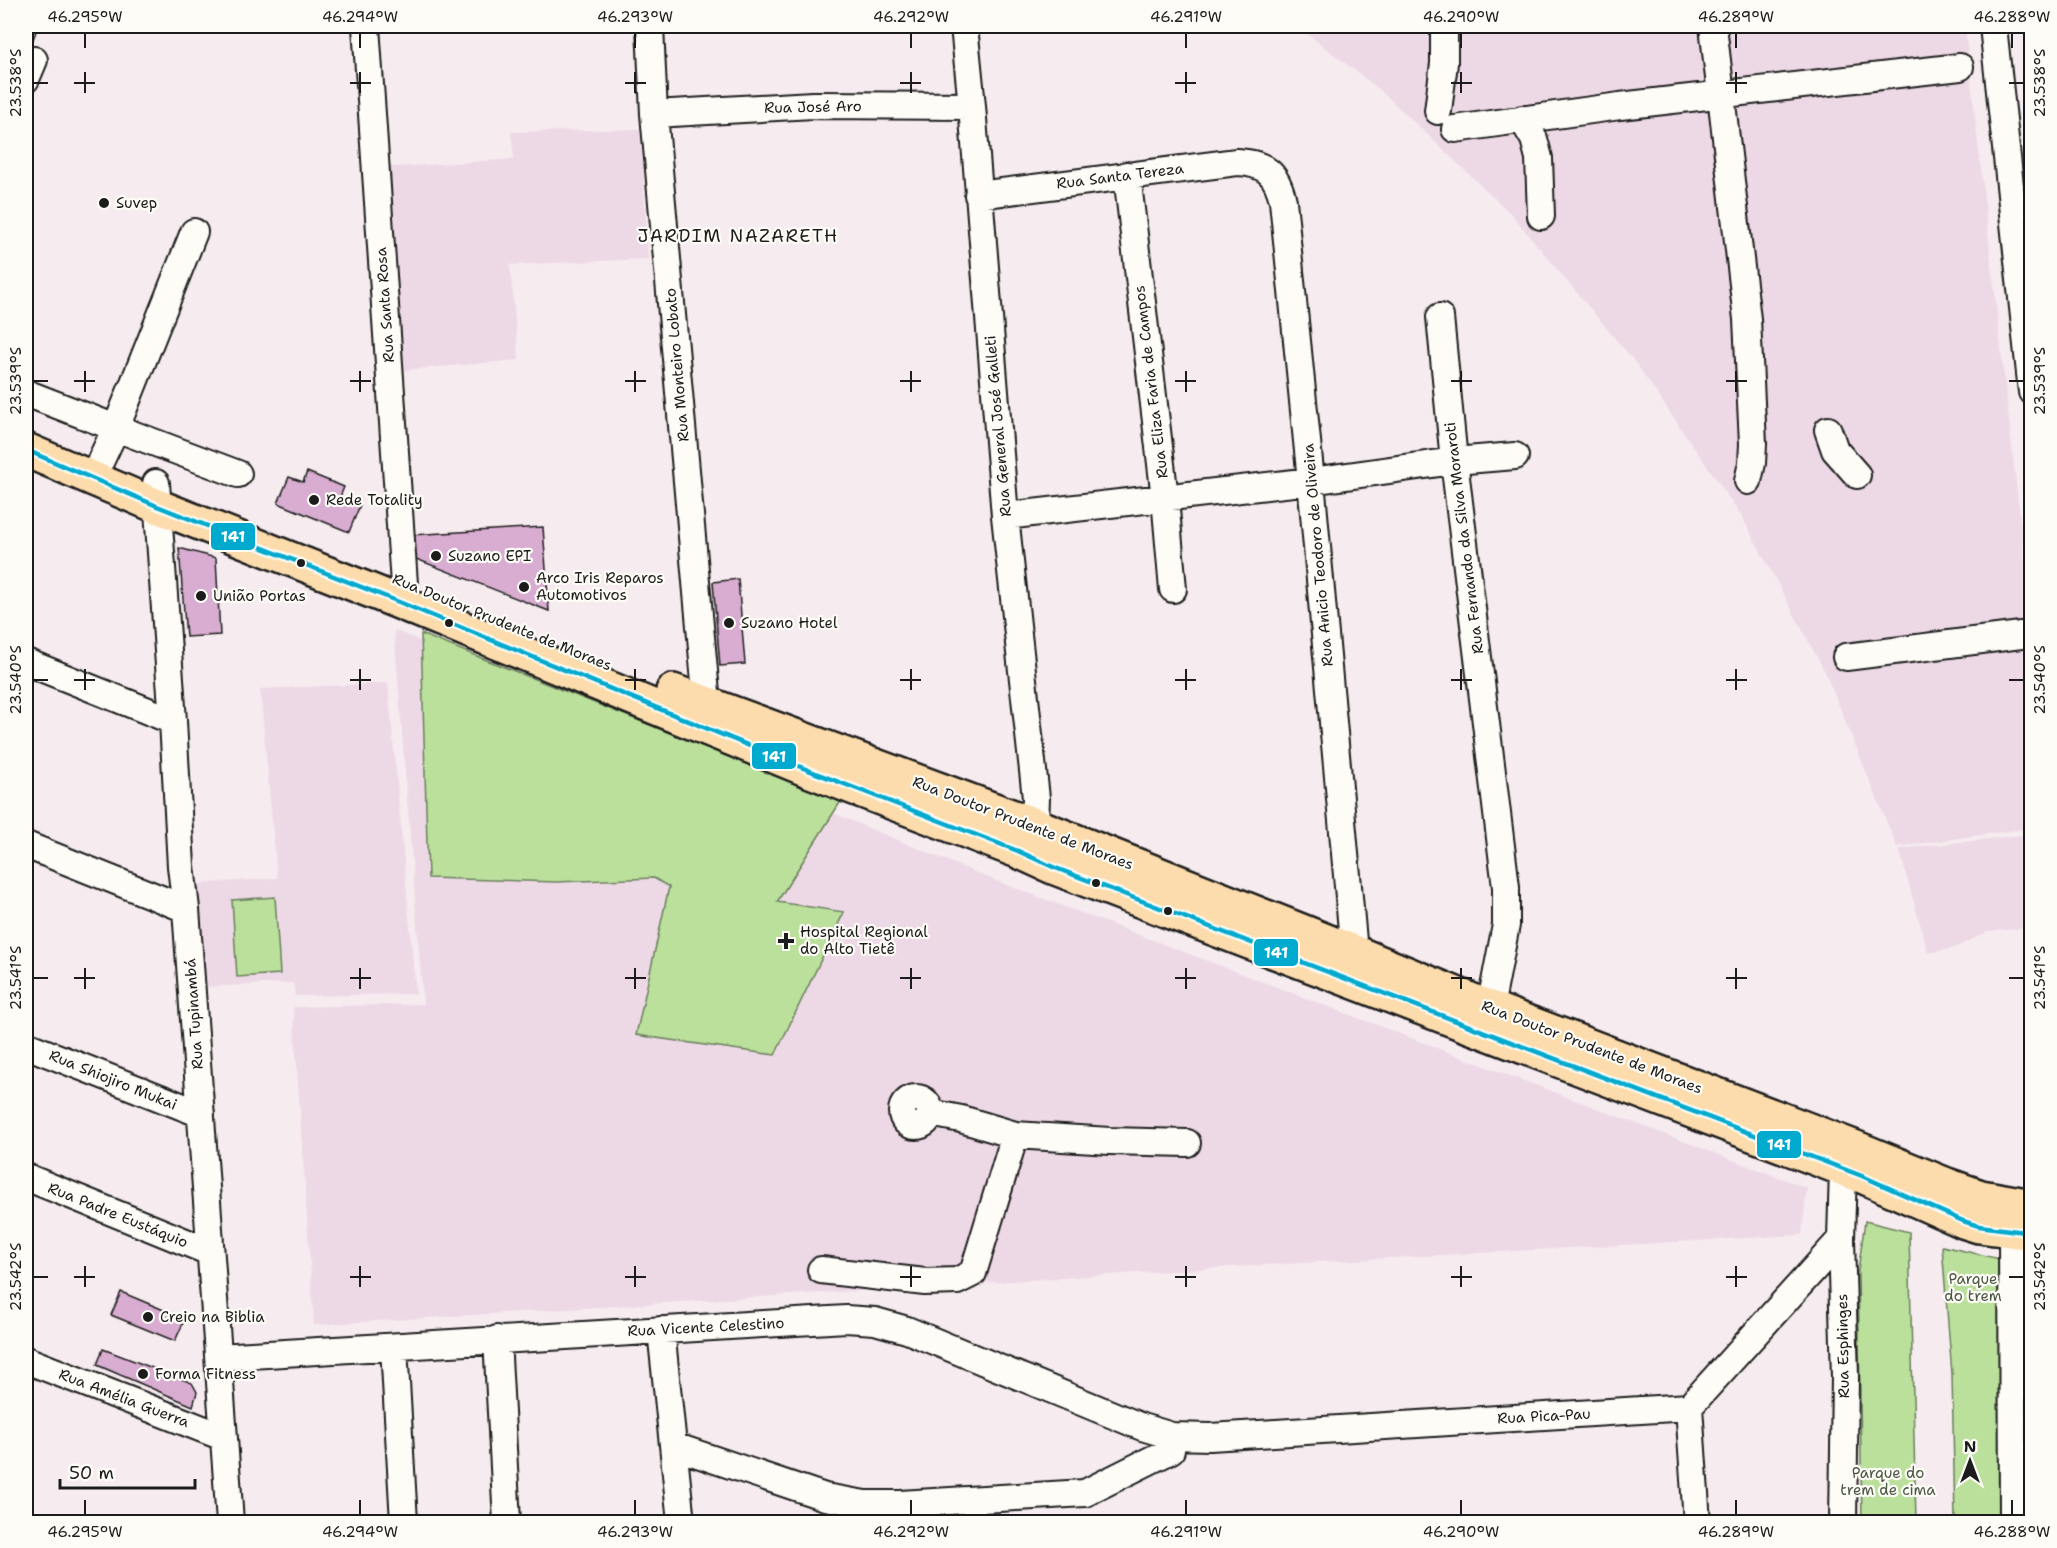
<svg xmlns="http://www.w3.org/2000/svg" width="2057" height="1548" font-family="'Shantell Sans',sans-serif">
<rect width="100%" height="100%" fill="#f6ecef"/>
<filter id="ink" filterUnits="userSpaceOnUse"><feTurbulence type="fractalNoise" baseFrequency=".0167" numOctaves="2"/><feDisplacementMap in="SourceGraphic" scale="12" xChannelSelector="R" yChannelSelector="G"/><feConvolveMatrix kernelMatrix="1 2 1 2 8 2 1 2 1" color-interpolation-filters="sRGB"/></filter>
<g filter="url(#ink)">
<!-- built -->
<path fill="#edd9e6" d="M1297,26h668l66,590v212l-134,19 -72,-175 -84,-157 -107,-154 -123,-147 -131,-124z
M641,129l7,130 -138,6 9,95 -123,11 -16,-203 134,-9 -3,-27z
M394,630l595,248 818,310 -5,47 -552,31 -936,59 -21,-318 130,-3z
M388,683l28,311 -121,2 -2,-13 -92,4 -5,-103 81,-6 -17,-189z
M2031,834v93l-43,5 -36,17 -24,4 -29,-104z"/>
<!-- green -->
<path fill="#bae09c" stroke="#6b7e5c" stroke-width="1.5" d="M421,634l420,167 -64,101 67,10 -69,143 -139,-20 33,-148 -15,-9 -98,4 -128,-4z
M275,897l5,77 -43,3 -5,-77z
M1865,1221l44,11 7,290h-54l-4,-251z
M1942,1246l58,13 2,263h-47l-3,-148z"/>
<!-- building -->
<path fill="#d8add1" stroke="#1c1c1c" stroke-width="1.5" d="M26,26h12l-12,32z
M307,472l37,15 -4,10 20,8 -11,27 -71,-29 11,-26 14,5z
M543,527l6,84 -138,-54 -1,-22z
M179,548l37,10 4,77 -34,2z
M738,579l7,85 -25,2 -7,-84z
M121,1292l64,27 -10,22 -64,-26z
M103,1349l89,34 5,9 -4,14 -96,-41z"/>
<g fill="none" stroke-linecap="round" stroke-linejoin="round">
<!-- minor casing -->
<g stroke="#1c1c1c" stroke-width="30">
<path id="minor" d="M366,26l38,558
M650,26l4,88 53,590
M964,26l8,80 33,410 31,282 -1,27 -9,13
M1713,26l34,293 6,125 -1,19 -4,18
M1993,26l39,366
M26,79l8,-19
M1438,111l6,-48v-37
M654,114l159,-9 159,1
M1522,119l12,20 5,19 2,58
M1455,129l165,-23 340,-39
M1127,175l38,323 8,91
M978,195l259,-33c29,1 40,12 46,39l28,280 43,471
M194,232l-78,196 122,46
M1440,317l14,144 52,426v38l-16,83
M26,393l90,35 -15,32
M1828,430l7,20 22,25
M156,483l17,238 8,145 5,43 44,613
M1005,516l306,-35 143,-20 61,-5
M1846,657l175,-22
M26,662l147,59
M26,845l160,64
M26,1045l175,69
M902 1112a14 14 0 1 1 28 0a14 14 0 1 1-28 0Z
M930,1113l31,6 54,16 95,6 77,2
M1843,1169l-2,70 4,138 -2,145
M26,1177l184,75
M2012,1230l1,292
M821,1270l104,12 32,-1 16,-8 42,-138
M661,1330l20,192
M497,1339l10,183
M394,1347l10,175
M219,1357l627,-38 29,2 32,9 235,97 30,9 38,1 479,-30 152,-168
M26,1360l197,77
M1689,1407l8,115
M674,1446l151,51 40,7h35l185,-11 86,-43 1,-14"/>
</g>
<!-- highway casing -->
<g stroke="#1c1c1c" stroke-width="38">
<path id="highway" d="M26,450l131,56 237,94 419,172 205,79 35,16 809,309 101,45 16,5 53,7
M673,691l362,134 319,127 136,56 366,140 91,37 34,12 51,9"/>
</g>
<!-- minor -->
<use href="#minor" stroke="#fdfcf7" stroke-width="26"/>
<!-- highway -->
<use href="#highway" stroke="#fcdcac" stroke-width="33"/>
<!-- bus-1 casing -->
<g stroke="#fdfcf7" stroke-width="9">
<path id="bus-1" d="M26,450l131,56 237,94 419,172 205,79 35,16 809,309 101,45 16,5 53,7"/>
</g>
<!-- bus-1 -->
<use href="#bus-1" stroke="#00a9ce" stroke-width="4.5"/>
</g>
</g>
<!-- ticks -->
<path fill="none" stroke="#1c1c1c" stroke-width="2" d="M85,33v15M360,33v15M635,33v15M911,33v15M1186,33v15M1461,33v15M1736,33v15M2012,33v15M85,72v21M360,72v21M635,72v21M911,72v21M1186,72v21M1461,72v21M1736,72v21M33,83h15M74,83h21M350,83h21M625,83h21M900,83h21M1175,83h21M1451,83h21M1726,83h21M2009,83h15M85,371v21M360,371v21M635,371v21M911,371v21M1186,371v21M1461,371v21M1736,371v21M33,381h15M74,381h21M350,381h21M625,381h21M900,381h21M1175,381h21M1451,381h21M1726,381h21M2009,381h15M85,669v21M360,669v21M635,669v21M911,669v21M1186,669v21M1461,669v21M1736,669v21M33,680h15M74,680h21M350,680h21M625,680h21M900,680h21M1175,680h21M1451,680h21M1726,680h21M2009,680h15M85,968v21M360,968v21M635,968v21M911,968v21M1186,968v21M1461,968v21M1736,968v21M33,978h15M74,978h21M350,978h21M625,978h21M900,978h21M1175,978h21M1451,978h21M1726,978h21M2009,978h15M85,1266v21M360,1266v21M635,1266v21M911,1266v21M1186,1266v21M1461,1266v21M1736,1266v21M33,1277h15M74,1277h21M350,1277h21M625,1277h21M900,1277h21M1175,1277h21M1451,1277h21M1726,1277h21M2009,1277h15M85,1500v15M360,1500v15M635,1500v15M911,1500v15M1186,1500v15M1461,1500v15M1736,1500v15M2012,1500v15"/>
<!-- markers -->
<g fill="#1c1c1c" stroke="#fdfcf7" stroke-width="2">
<circle cx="104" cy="203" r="6"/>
<circle cx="314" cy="500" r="6"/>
<circle cx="436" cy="556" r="6"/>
<circle cx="301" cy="563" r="5"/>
<circle cx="524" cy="587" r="6"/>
<circle cx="201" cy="596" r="6"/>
<circle cx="449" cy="623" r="5"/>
<circle cx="729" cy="623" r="6"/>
<circle cx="1096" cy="883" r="5"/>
<circle cx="1168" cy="911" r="5"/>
<path d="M783 932h6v6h6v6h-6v6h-6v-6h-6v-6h6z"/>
<circle cx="148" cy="1317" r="6"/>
<circle cx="143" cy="1374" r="6"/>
</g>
<g text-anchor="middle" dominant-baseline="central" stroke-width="4.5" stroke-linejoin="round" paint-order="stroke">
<!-- street labels -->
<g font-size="15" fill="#1c1c1c" stroke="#fdfcf7">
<text transform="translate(813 107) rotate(-1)">Rua José Aro</text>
<text transform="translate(1120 176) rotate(-7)">Rua Santa Tereza</text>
<text transform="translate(385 305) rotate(-94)">Rua Santa Rosa</text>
<text transform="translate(677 365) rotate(-95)">Rua Monteiro Lobato</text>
<text transform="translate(1151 382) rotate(-97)">Rua Eliza Faria de Campos</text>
<text transform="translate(998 426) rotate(-95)">Rua General José Galleti</text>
<text transform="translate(1464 538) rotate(-97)">Rua Fernando da Silva Moraroti</text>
<text transform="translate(1318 555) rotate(-95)">Rua Anicio Teodoro de Oliveira</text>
<text transform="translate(502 622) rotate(22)">Rua Doutor Prudente de Moraes</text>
<text transform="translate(1023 823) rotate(21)">Rua Doutor Prudente de Moraes</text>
<text transform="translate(194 1014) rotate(-94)">Rua Tupinambá</text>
<text transform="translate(1592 1047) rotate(21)">Rua Doutor Prudente de Moraes</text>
<text transform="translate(113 1080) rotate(22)">Rua Shiojiro Mukai</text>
<text transform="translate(118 1215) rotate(22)">Rua Padre Eustáquio</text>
<text transform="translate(706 1327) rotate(-3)">Rua Vicente Celestino</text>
<text transform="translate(1843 1346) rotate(-91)">Rua Esphinges</text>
<text transform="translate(124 1398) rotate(21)">Rua Amélia Guerra</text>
<text transform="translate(1544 1416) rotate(-3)">Rua Pica-Pau</text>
</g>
<!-- poi labels -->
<g font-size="15" fill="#1c1c1c" stroke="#fdfcf7" text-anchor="start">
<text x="116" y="203">Suvep</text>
<text x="326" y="500">Rede Totality</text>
<text x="448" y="556">Suzano EPI</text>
<text x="536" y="578">Arco Iris Reparos<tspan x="536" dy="17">Automotivos</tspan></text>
<text x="213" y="596">União Portas</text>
<text x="741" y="623">Suzano Hotel</text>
<text x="800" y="932">Hospital Regional<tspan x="800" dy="17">do Alto Tietê</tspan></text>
<text x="160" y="1317">Creio na Biblia</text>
<text x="155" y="1374">Forma Fitness</text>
</g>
<!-- park labels -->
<g font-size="15" fill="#4b5742" stroke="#fdfcf7">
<text x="1973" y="1279">Parque<tspan x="1973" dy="17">do trem</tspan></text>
<text x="1888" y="1473">Parque do<tspan x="1888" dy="17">trem de cima</tspan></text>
</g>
<!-- quarter labels -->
<g font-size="18" letter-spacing="1.5" fill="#1c1c1c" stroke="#fdfcf7">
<text x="738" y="236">JARDIM NAZARETH</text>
</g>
</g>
<g stroke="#fdfcf7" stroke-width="2">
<rect x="210" y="522" width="46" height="29" rx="6" fill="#00a9ce"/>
<rect x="751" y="742" width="46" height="28" rx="6" fill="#00a9ce"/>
<rect x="1253" y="938" width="46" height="29" rx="6" fill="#00a9ce"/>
<rect x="1756" y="1130" width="46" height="29" rx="6" fill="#00a9ce"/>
</g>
<g font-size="16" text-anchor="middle" font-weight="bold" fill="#fff">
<text x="233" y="542">141</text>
<text x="774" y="762">141</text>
<text x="1276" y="958">141</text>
<text x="1779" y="1150">141</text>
</g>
<!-- margin -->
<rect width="2057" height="1548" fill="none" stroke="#fdfcf7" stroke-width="66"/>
<!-- north arrow -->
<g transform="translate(1970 1461)" stroke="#fdfcf7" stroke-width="4.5" paint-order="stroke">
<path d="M0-4.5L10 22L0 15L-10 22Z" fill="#1c1c1c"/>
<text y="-9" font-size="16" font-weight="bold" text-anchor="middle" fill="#1c1c1c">N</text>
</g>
<!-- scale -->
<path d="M60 1479v9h135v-9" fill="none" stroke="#1c1c1c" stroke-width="3"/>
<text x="69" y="1479" font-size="18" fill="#1c1c1c" stroke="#fdfcf7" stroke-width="4.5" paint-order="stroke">50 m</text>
<rect x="33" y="33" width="1991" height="1482" fill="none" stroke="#1c1c1c" stroke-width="2"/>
<g font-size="15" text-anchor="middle" fill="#1c1c1c">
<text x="85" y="22">46.295°W</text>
<text x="360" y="22">46.294°W</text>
<text x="635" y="22">46.293°W</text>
<text x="911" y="22">46.292°W</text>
<text x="1186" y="22">46.291°W</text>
<text x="1461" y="22">46.290°W</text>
<text x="1736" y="22">46.289°W</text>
<text x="2012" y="22">46.288°W</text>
<text transform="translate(16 83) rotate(-90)" y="5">23.538°S</text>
<text transform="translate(2040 83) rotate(-90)" y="5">23.538°S</text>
<text transform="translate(16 381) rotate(-90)" y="5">23.539°S</text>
<text transform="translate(2040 381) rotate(-90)" y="5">23.539°S</text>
<text transform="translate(16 680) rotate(-90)" y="5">23.540°S</text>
<text transform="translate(2040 680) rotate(-90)" y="5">23.540°S</text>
<text transform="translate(16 978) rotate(-90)" y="5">23.541°S</text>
<text transform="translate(2040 978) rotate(-90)" y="5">23.541°S</text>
<text transform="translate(16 1277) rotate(-90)" y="5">23.542°S</text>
<text transform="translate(2040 1277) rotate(-90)" y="5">23.542°S</text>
<text x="85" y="1537">46.295°W</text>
<text x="360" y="1537">46.294°W</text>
<text x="635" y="1537">46.293°W</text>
<text x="911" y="1537">46.292°W</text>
<text x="1186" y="1537">46.291°W</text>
<text x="1461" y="1537">46.290°W</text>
<text x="1736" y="1537">46.289°W</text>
<text x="2012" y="1537">46.288°W</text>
</g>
</svg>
